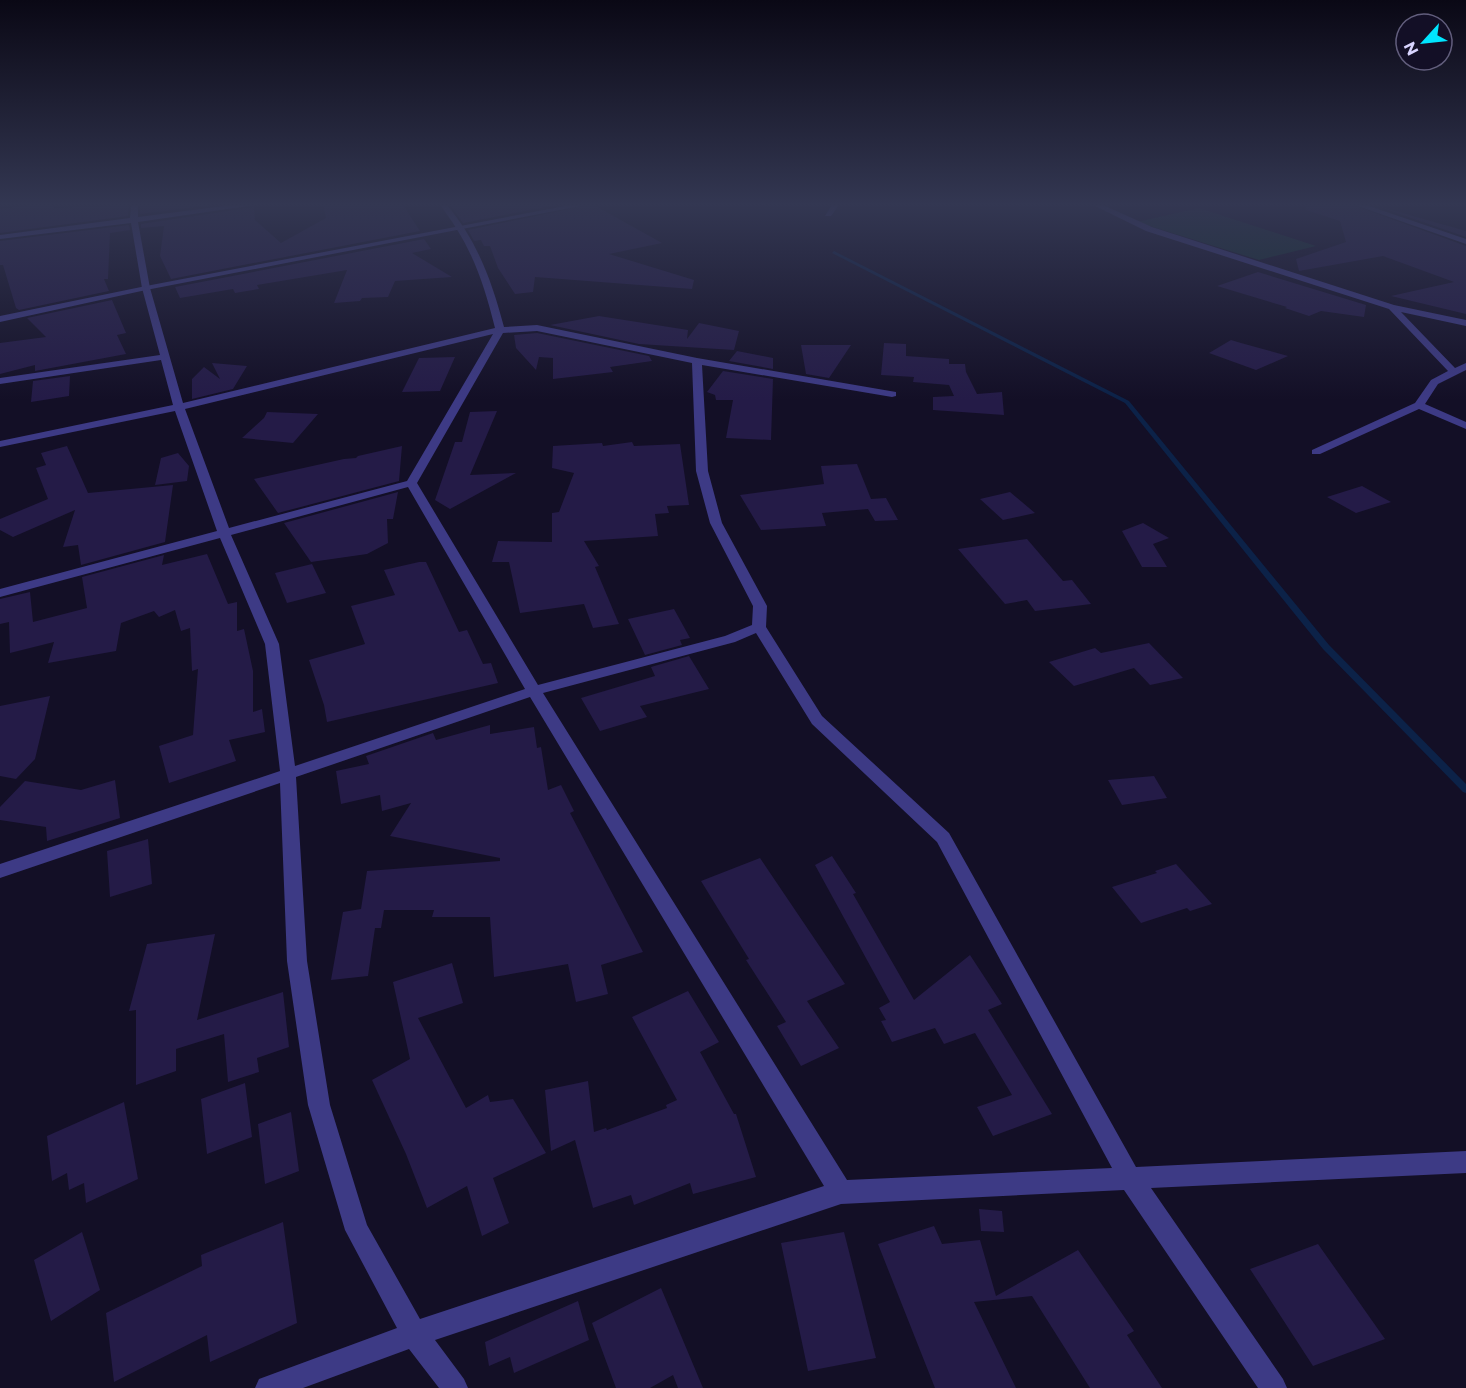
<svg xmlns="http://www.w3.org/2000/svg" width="1466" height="1388" font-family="Montserrat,sans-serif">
<rect width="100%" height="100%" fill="#130f26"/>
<!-- green -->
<path fill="#12302f" d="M1199,208l117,38 -57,14 -122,-38z"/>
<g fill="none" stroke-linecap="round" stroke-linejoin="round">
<!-- stream -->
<path fill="#0c2248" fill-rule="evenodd" d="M834,251l295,150 200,244 137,139v9l-3,-1 -140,-143 -198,-246 -293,-150z"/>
</g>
<!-- building -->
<path fill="#241b47" d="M32,205h21l1,3 75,-3 -1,11 -128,17v-24z
M140,205h71l-71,9z
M323,205h80l17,26 -249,48 -11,-23 4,-30 -23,2v-4l113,-17 1,13 26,23 45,-25z
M450,205h106l-93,18z
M588,205h6l68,38 -53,11 85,26 -2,9 -157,-12 -2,15 -18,2 -17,-26 -8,-22h-6l-3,-6 -7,1 -6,-11z
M1307,205h46l113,41v68l-75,-18 63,-14 -71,-26 -84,15 -3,-12 50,-17 -6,-21 -34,-11z
M1374,205l92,26v6z
M129,225l1,5 -20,3 -2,46h-4l5,12 -90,19 -3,-2 -13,-43h-3v-24z
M424,239l7,10 -19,4 40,24 -57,4 -7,16 -26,1 -2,3 -26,2 13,-33 -90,15 2,4 -24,4 -2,-4 -53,9 -5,-11z
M1258,272l108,33 -2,12 -43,-6 -12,5 -24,-8 2,-1 -70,-21z
M112,300l14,33 -9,2 9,19 -91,17v-6l-35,9v-31l46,-6 -19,-19z
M599,316l89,14 -1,9 12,-16 40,8 -5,19 -95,-6 -89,-19z
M537,333l112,23 3,5 -42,6 3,5 -60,7v-21l-14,-1 -3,13 -20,-22 -2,-13z
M1231,340l10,3 47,13 -32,14 -47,-17z
M884,343l22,1v12l43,3v5h16l1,8 11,22 25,-2 2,23 -71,-5v-13l21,-1 -5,-11 -36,-3 1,-5 -33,-2z
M801,345h50l-22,33 -23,-4z
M737,351l36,7v11l-44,-8z
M455,357l-15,34 -38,1 17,-34z
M212,363l35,3 -14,23 -41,10v-20l12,-12 16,12z
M723,371l50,8 -2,61 -45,-2 7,-38h-17l-1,-5 -8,-3z
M70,376l-1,20 -38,6 2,-21z
M497,411l-27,64 46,-2 -66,36 -15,-9 20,-58h7l8,-30z
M267,412l51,2 -25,29 -51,-5 22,-20z
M632,442l2,4 46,-2 9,61 -22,1 2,7 -14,1 3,22 -74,5 15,25 -4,1 24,57 -26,4 -9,-24 -64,9 -11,-51h-17l6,-21 54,1v-29l7,-1 15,-39 -22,-5 1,-22 49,-3 1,3z
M67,446l21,47 85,-8 -8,57 -84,23 -3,-20 -15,2 12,-37 -62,27 -13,-7v-11l48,-20 -12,-31 10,-3 -5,-12z
M402,446l-3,35 -121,32 -24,-34 90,-20 12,-1 2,-2z
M178,453l11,13 -2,15 -32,4 6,-27z
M857,464l14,35 15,-1 12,22 -23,1 -7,-12 -46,4 4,13 -65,4 -21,-35 84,-11 -3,-18z
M1362,486l29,16 -35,11 -29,-16z
M398,492l-5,27h-6l1,24 -21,11 -56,8 -27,-39z
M1010,492l25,21 -32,7 -23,-21z
M1143,523l26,15 -16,6 14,23h-25l-20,-36z
M1027,539l36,42 9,-1 19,24 -56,7 -8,-11 -22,4 -47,-55z
M207,554l21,50 9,-2v29l7,-2 9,42v41l9,-3 3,23 -36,8 7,21 -67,22 -10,-37 34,-11 5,-66 -6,2 -2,-43 -9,3 -6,-21 -16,7 -5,-6 -33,12 -5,28 -68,12 6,-21 -44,11 -1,-31 -9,2v-25l30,-7 3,30 54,-14 -5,-31 82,-22 -2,10z
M419,562h7l33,70 8,-2 16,34 8,-1 7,20 -171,39 -3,-17 -15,-45 56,-16 -14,-38 44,-11 -11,-25z
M312,564l14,29 -39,10 -12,-30z
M674,609l16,29 -10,2 2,5 -37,10 -17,-36z
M1149,643l34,35 -33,7 -16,-17 -60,18 -25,-24 46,-14 6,5z
M689,656l20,33 -69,17 7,11 -47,14 -19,-33 74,-22 -4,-9z
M50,696l-15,63 -19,20 -16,-3v-70z
M490,725v9l44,-7 3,21 4,-1 7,43 13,-5 13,26 -4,2 73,139 -42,13 7,29 -32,8 -8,-38 -74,13 -4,-60h-58l2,-7h-50l-3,18h-6l-7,48 -37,4 12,-68 18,-3 6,-38 133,-10v-3l-110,-22 21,-33 -29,8 -2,-16 -39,9 -5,-33 33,-7 -3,-8 67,-23 3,7z
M1154,776l13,22 -45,7 -14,-25z
M115,780l5,38 -73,23 -1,-14 -46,-7v-13l25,-26 56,9z
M148,839l4,45 -42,13 -3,-46z
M832,856l24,37 -3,1 61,106 56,-45 32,49 -14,6 64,104 -59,22 -16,-29 35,-12 -37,-62 -31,11 -9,-16 -43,14 -11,-21 5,-1 -7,-12 11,-6 -75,-137z
M760,858l85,126 -38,17 32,47 -38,18 -24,-40 9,-4 -40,-62 3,-1 -48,-78z
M1176,864l36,40 -22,7 -3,-3 -46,15 -29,-36 45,-14 -2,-2z
M215,934l-18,86 86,-28 6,55 -32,11 2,14 -31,10 -4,-48 -48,15v22l-40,14v-75l-7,1 18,-67z
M452,963l11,40 -45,15 48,90 22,-13 2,7 23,-3 33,54 -53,25 16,45 -27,13 -15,-50 -40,22 -21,-54 -34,-74 38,-21 -17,-77z
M688,991l31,51 -19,10 34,62h2l20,63 -63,17 -3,-11 -56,22 -3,-10 -38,13 -18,-68 -24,11 -6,-61 43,-9 6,51 12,-4 1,2 60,-22 -1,-3 11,-5 -45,-83z
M245,1083l7,54 -45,17 -6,-55z
M124,1102l14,77 -52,24 -2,-20 -15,7 -2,-17 -15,8 -5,-45z
M291,1112l8,59 -34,13 -7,-60z
M979,1209l23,2 2,21 -23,-1z
M283,1222l14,101 -87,39 -3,-27 -93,47 -8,-69 96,-47 -1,-11z
M934,1226l8,18 38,-4 16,56 82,-46 56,81 -7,4 35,53h-72l-58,-92 -58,6 42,86h-81l-57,-144z
M82,1232l18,58 -49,31 -17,-61z
M844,1232l32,126 -68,13 -27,-128z
M1318,1244l67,95 -72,27 -63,-97z
M661,1288l42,100h-25l-5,-13 -23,13h-34l-24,-65z
M578,1301l11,39 -75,33 -4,-16 -21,9 -4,-24z"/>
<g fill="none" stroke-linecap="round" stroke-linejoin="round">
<!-- minor -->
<path fill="#3d3a85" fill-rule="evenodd" d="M131,205h7v12l94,-12h23l-117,17 12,66 33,115 312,-75c-12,-48 -24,-83 -55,-123h7c31,37 45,77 57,122l33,-2 160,33 199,34v4l-4,1 -190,-32 6,106 14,52 45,83 -1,21 56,89 127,117 187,334 330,-16v22l-315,15 132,191 4,9h-29l-134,-198 -283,14 -406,136 29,39 4,9h-29l-30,-39 -106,39h-48l4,-9 138,-51 -52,-98 -37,-125 -21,-144 -7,-178 -280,95v-14l280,-93 -15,-127 -45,-106 -220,59v-8l217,-58 -42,-120 -175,36v-6l173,-36 -12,-45 -161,24v-6l160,-23 -18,-67 -11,-65 -131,16v-4l130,-17zM537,331l155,32 4,108 14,52 43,83 -1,19 -27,11 -187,49 -121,-202 86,-150zM493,334l-86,147 -178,47 -44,-119zM408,487l117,202 -230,77 -16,-122 -48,-109zM756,633l56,91 125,118 175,326 -265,12 -304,-487 192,-51zM530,697l294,489 -404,133 -53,-94 -37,-120 -23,-144 -11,-184z
M832,205h7l-8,11h-6z
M1093,205h10l49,22 242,78 72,15v6l-65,-14 54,56 11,-5v7l-28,14 -13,20 41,18v7l-47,-20 -99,45h-8v-4l103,-47 16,-23 17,-9 -59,-62 -243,-78z
M1355,205h11l100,34v5z"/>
<!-- tertiary -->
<path fill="#3d3a85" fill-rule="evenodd" d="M570,205h16l-440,85 -146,32v-6l146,-30z"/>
</g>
<!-- sky -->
<linearGradient id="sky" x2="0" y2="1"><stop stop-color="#0a0815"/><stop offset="0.51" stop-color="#333752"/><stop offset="1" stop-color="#333752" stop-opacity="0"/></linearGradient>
<rect width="1466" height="400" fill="url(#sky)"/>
<!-- north arrow -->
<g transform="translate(1424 42) rotate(243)"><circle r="28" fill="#130f26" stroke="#625e7d" stroke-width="1.5"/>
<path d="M0-4.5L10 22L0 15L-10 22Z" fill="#00e5ff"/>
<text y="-9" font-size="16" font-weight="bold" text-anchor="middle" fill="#d9d4ff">N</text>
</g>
</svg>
